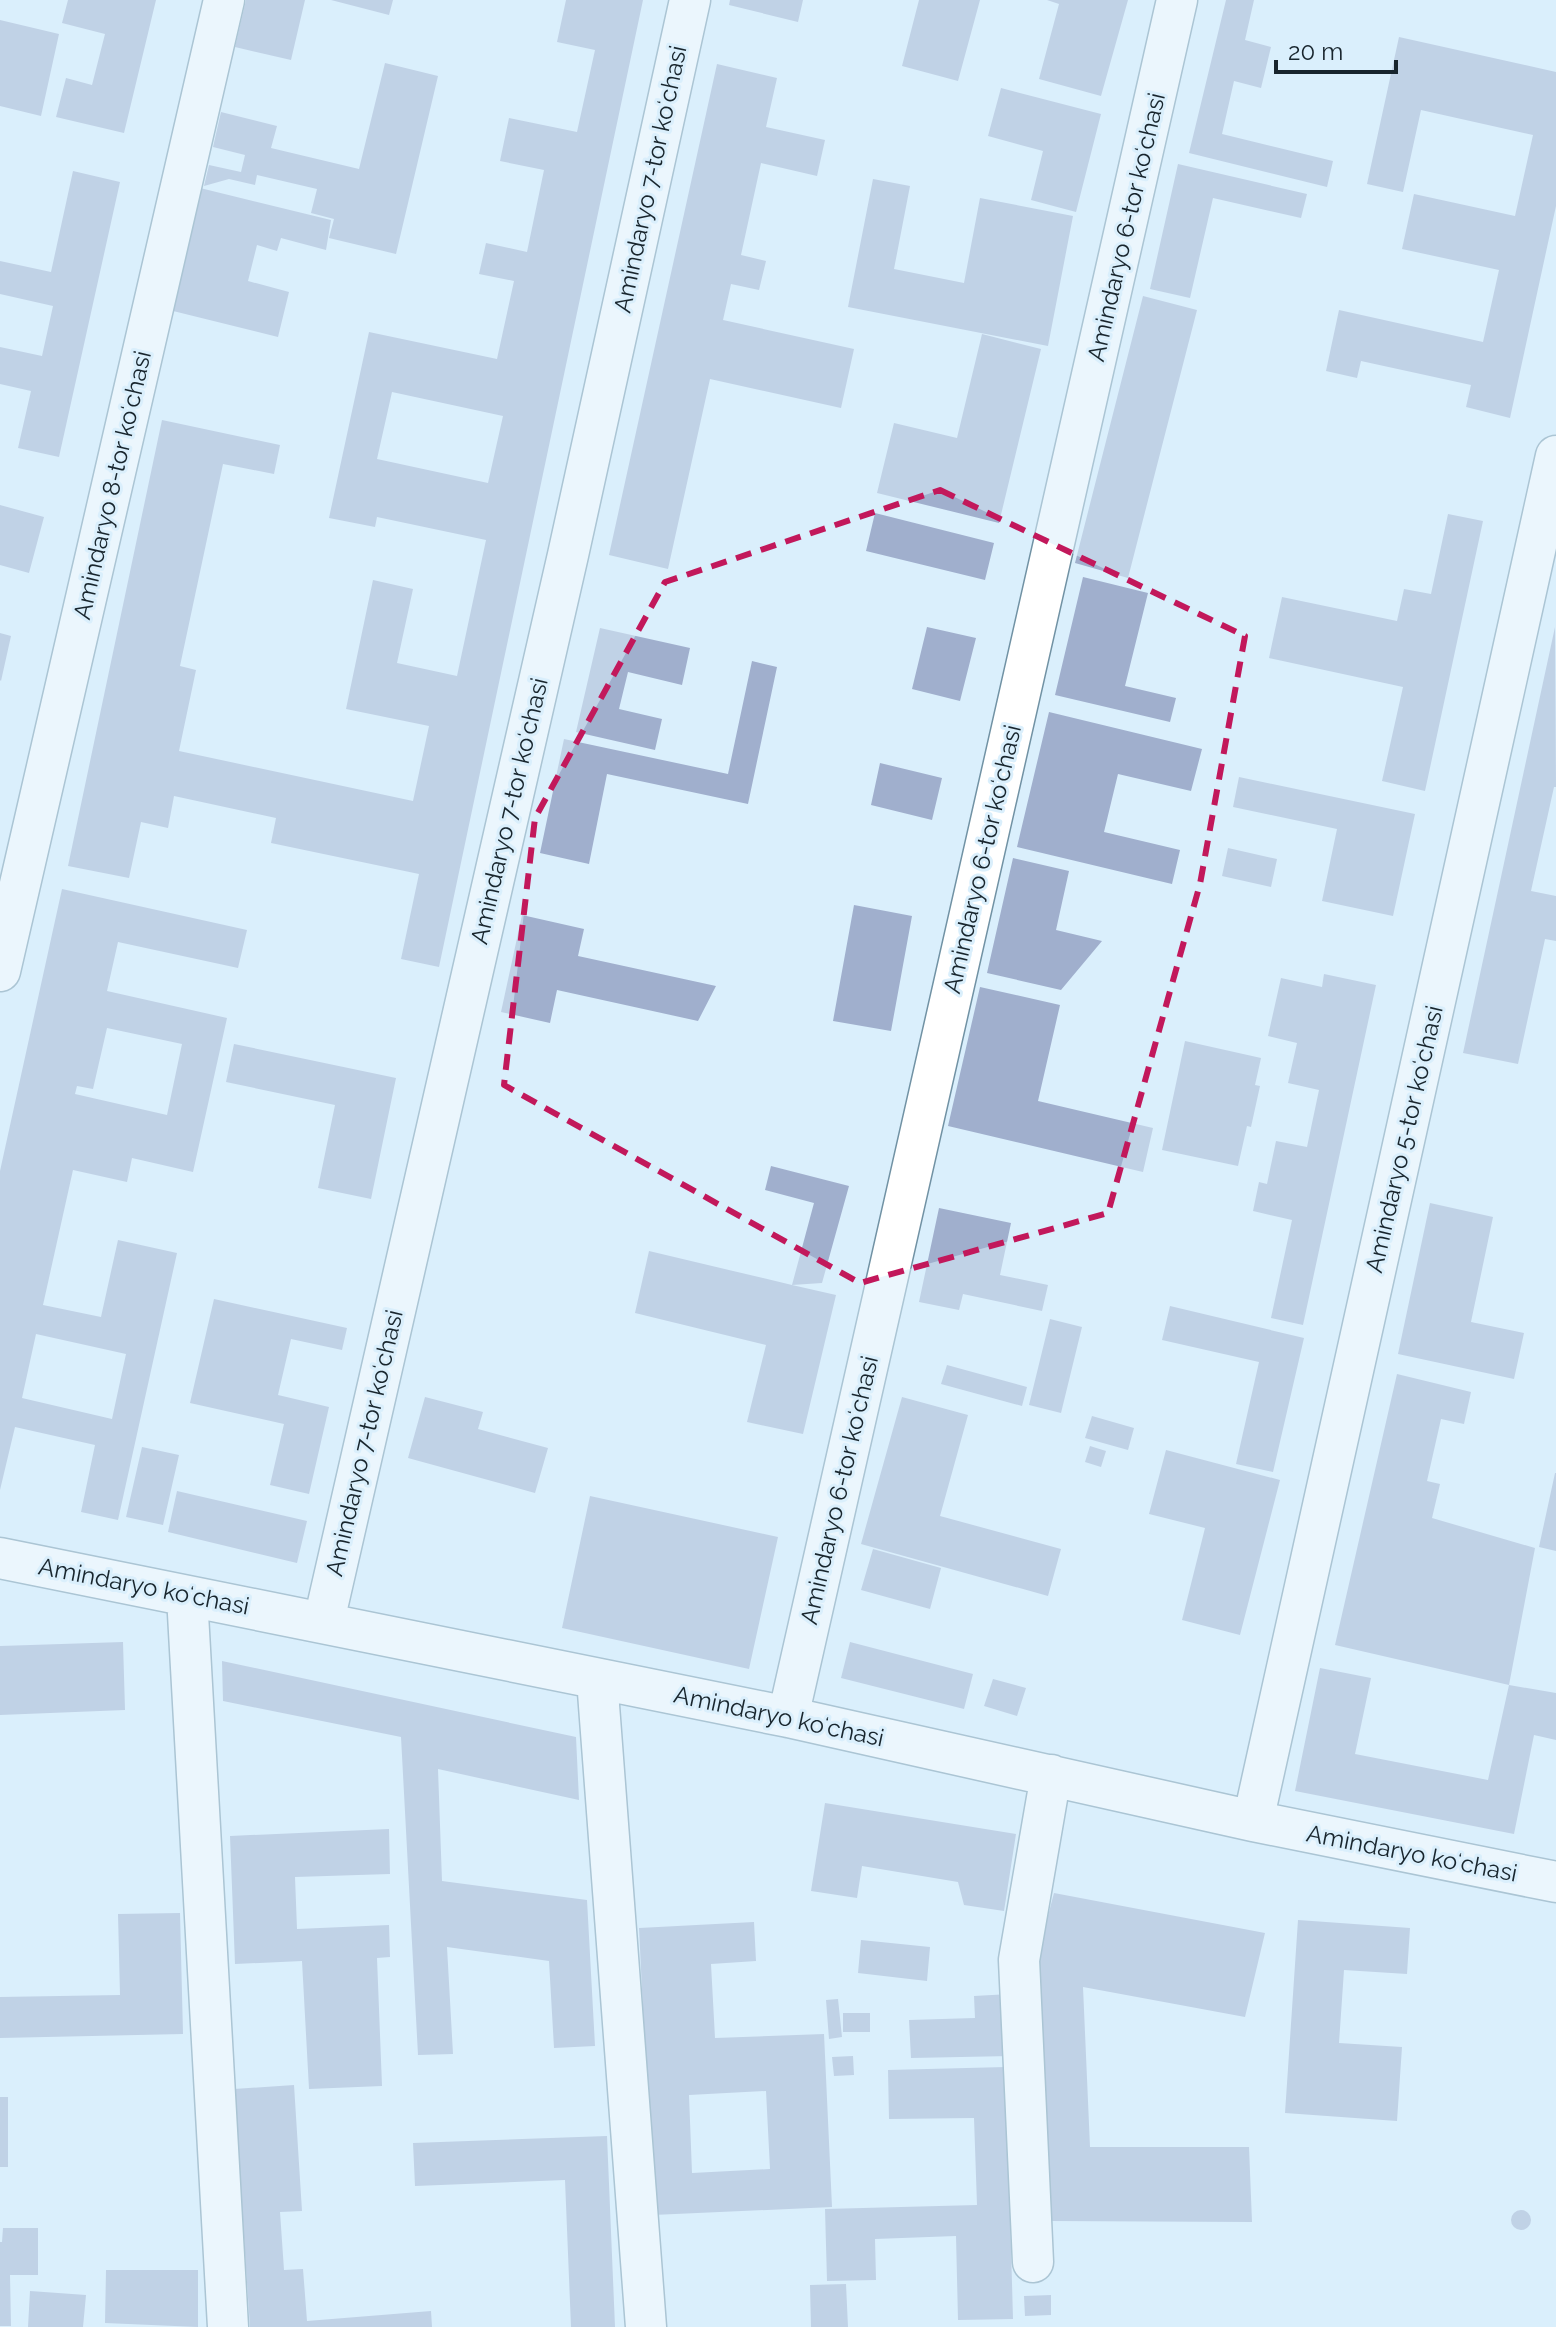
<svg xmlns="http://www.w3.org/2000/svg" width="1556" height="2327" font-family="Raleway,sans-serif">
<rect width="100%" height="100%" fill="#daeffc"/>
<!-- building -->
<path fill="#a0afcd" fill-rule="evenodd" d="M68,0h88l-32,133 -68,-16 10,-39 26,7 13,-51 -43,-11z
M246,0h59l-14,60 -56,-13z
M331,0h62l-4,15z
M566,0h77l-204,967 -38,-8 18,-85 -148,-31 5,-25 -102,-22 -6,32 -27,-6 -12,56 -61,-12 94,-446 118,25 -6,29 -51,-10 -43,202 16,4 -17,81 234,50 16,-75 -83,-17 27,-129 40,9 -16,74 60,13 29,-136 -109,-23 -2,10 -46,-9 40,-186 128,27 17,-78 -35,-7 7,-31 41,9 17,-82 -44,-9 9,-43 68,14 18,-82 -38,-8zM392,392l111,24 -15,67 -111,-24z
M730,0h73l-5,22 -69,-17z
M919,0h61l-22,81 -56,-15z
M1047,0h81l-27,96 -62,-17 20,-75z
M1226,0h28l-9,40 26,7 -10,41 -27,-7 -12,53 111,27 -6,26 -138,-34z
M0,20l59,14 -18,82 -41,-10z
M1399,37l157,35v134l-46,212 -44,-11 5,-22 -110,-24 -4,17 -31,-7 13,-61 144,32 16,-72 -97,-21 12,-55 101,22 18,-81 -112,-25 -18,82 -36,-8z
M385,63l53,13 -42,178 -67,-16 5,-19 -23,-6 6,-24 -60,-14 -2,10 -26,-6 -25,7 5,-21 32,7 4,-17 -32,-8 8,-35 56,14 -6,22 88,21z
M717,64l60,14 -11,49 59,13 -8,36 -56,-13 -20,92 25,6 -7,29 -28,-6 -8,36 131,29 -13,59 -131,-29 -42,190 -59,-14z
M1001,88l100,26 -25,98 -45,-12 12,-49 -55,-15z
M1178,164l129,30 -6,24 -88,-20 -23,100 -40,-9z
M73,171l47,11 -61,275 -41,-9 13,-57 -31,-7v-37l42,9 11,-50 -53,-12v-33l51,11z
M873,179l37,7 -16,83 70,14 16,-85 93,18 -25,130 -200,-39z
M196,187l135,33 -5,30 -45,-12 -4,13 -20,-6 -9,36 41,11 -11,45 -113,-28z
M1143,296l54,14 -69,268 -53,-15z
M982,334l59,15 -42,174 -122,-30 17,-70 63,15z
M0,505l44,12 -15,56 -29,-8z
M875,513l119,30 -9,37 -119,-29z
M1448,514l35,7 -58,270 -43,-10 21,-94 -134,-29 13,-61 115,24 7,-32 27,5z
M1083,577l65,16 -23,93 51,12 -6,24 -115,-27z
M927,627l49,11 -16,63 -48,-12z
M1555,627l1,160h-2l-23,104 25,5v45l-11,-2 -27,125 -55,-11z
M600,628l90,20 -8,37 -54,-13 -9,37 43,10 -7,31 -79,-18z
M0,633l11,3 -10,45 -1,-1z
M752,661l25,6 -29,137 -141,-30 -18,90 -49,-11 24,-114 164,35z
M1049,712l153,37 -11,42 -73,-17 -14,58 76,18 -8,34 -155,-37z
M880,763l62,15 -10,42 -61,-15z
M1239,777l176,37 -22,102 -71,-15 15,-72 -104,-22z
M1228,848l49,11 -6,28 -49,-11z
M1013,858l56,13 -13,59 46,11 -41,49 -74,-17z
M62,889l185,41 -9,38 -120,-26 -11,49 120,27 -34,154 -61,-14 -5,24 -54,-12 -30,135 58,12 17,-77 59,13 -59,267 -37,-8 14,-67 -80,-18 -15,63v-319zM107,1028l75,16 -15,71 -92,-21 2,-8 16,3zM36,1334l90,20 -14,65 -90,-21z
M854,905l58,11 -21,115 -58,-10z
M522,915l62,14 -6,27 138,30 -18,35 -141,-31 -7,33 -49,-11z
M1324,974l52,11 -73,340 -32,-7 21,-98 -39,-9 6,-29 8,2 9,-43 31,6 12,-57 -31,-7 9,-40 -29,-7 13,-58 41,9z
M980,987l80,18 -22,96 115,27 -10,44 -195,-46z
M1185,1041l76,17 -6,27 5,1 -9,41 -4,-1 -9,40 -76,-16z
M234,1044l162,34 -25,121 -53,-11 17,-83 -109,-23z
M771,1166l78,20 -27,97 -30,2 44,10 -33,139 -56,-12 19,-77 -131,-32 14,-62 143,34 22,-82 -49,-13z
M1430,1203l63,14 -22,105 53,11 -10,46 -116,-25z
M939,1208l72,15 -11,52 48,10 -6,26 -79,-17 -4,16 -40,-8z
M214,1299l133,29 -5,22 -51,-11 -13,56 51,12 -20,87 -39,-9 14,-61 -94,-21z
M1170,1306l134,32 -31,134 -37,-8 23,-102 -97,-22z
M1050,1319l32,8 -21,86 -32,-8z
M947,1365l80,22 -5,19 -81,-22z
M1397,1374l74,18 -7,32 -23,-5 -14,62 13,3 -8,34 103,30 -26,137 -174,-40z
M425,1397l58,15 -5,17 70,19 -13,45 -127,-35z
M902,1397l66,18 -28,101 121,33 -13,47 -187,-52z
M1092,1416l42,12 -6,22 -43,-12z
M1090,1446l16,5 -5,16 -16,-5z
M142,1447l37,8 -16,70 -37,-8z
M1166,1450l114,30 -40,155 -58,-15 23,-92 -56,-14z
M1555,1473h1v78l-17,-4z
M177,1491l130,30 -10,42 -129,-31z
M590,1496l188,41 -29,132 -187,-41z
M873,1549l68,19 -11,41 -69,-19z
M123,1642l2,68 -125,5v-69z
M850,1642l123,32 -9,35 -123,-31z
M222,1661l354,76 3,63 -141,-31 4,112 145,19 8,146 -41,2 -5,-87 -102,-14 6,107 -35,1 -17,-318 -178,-36z
M1320,1668l51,10 -16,76 133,26 21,-95 47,8v47l-22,-5 -20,99 -219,-43z
M993,1679l33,9 -9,28 -33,-10z
M825,1803l191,31 -12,77 -40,-6 -6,-23 -96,-16 -5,32 -46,-7z
M389,1829l1,45 -95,3 2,52 92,-4 1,32 -13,1 5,128 -73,3 -7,-128 -67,3 -5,-128z
M1054,1893l211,40 -20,84 -162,-30 7,160h159l3,75 -202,-1 -16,-252z
M180,1913l3,121 -183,4v-41l120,-2 -2,-81z
M1298,1920l112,8 -3,46 -63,-4 -5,73 63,4 -5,74 -112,-8z
M754,1922l2,39 -45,3 4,74 109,-4 8,173 -179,8 -14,-287zM766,2091l4,78 -78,4 -3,-78z
M861,1940l69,7 -3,34 -69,-8z
M1010,1994l1,62 -100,2 -2,-38 66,-2 -1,-22z
M838,1999l4,38 -13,2 -3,-39z
M843,2013h27v19h-27z
M853,2056l1,19 -20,1 -2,-19z
M1006,2067l7,252 -55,1 -2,-84 -81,3 1,41 -49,1 -2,-72 152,-4 -3,-87 -85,1 -1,-49z
M294,2085l8,126 -22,1 4,58 19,-1 4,52 124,-10 1,16h-182l-16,-238z
M0,2097h8v70h-8z
M607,2136l8,191h-44l-6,-147 -150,6 -2,-43z
M1511 2220a10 10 0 1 1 20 0a10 10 0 1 1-20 0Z
M3,2228h35v47h-28l1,51h-11v-84h2z
M106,2270h92v57l-93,-4z
M846,2284l2,43h-37l-1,-42z
M30,2291l56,4 -3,32h-55z
M1051,2295v20l-26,1 -1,-20z"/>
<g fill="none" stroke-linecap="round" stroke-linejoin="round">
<!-- minor casing -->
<g stroke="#7192a4" stroke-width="43">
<path id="minor" d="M0,971l224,-971
M0,1558l788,159 465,104 303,61
M187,1596l41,731
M324,1621l244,-1066 122,-555
M597,1679l49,648
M788,1717l389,-1717
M1253,1821l303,-1365
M1033,2262l-14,-302 32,-185"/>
</g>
<!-- minor -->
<use href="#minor" stroke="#fff" stroke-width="40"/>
</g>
<!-- marked area -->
<path d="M0 0H1556V2327H0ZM940,490l305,146 -45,248 -92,329 -248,70 -356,-198 31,-267 130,-236z" fill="#daeffc" fill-opacity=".55" fill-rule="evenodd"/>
<path fill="none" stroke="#c2185b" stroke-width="6" stroke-dasharray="16 10" stroke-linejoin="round" d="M940,490l305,146 -45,248 -92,329 -248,70 -356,-198 31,-267 130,-236z"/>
<g text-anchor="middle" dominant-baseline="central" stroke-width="6" stroke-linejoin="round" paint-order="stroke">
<!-- street labels -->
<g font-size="24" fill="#18252d" stroke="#daeffc">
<text transform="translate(650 179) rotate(-78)">Amindaryo 7-tor koʻchasi</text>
<text transform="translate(1126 227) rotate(-77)">Amindaryo 6-tor koʻchasi</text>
<text transform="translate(112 485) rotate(-77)">Amindaryo 8-tor koʻchasi</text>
<text transform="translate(509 811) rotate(-77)">Amindaryo 7-tor koʻchasi</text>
<text transform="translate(982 859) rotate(-77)">Amindaryo 6-tor koʻchasi</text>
<text transform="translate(1404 1139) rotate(-77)">Amindaryo 5-tor koʻchasi</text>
<text transform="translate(364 1443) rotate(-77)">Amindaryo 7-tor koʻchasi</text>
<text transform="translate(839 1490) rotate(-77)">Amindaryo 6-tor koʻchasi</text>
<text transform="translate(144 1586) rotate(11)">Amindaryo koʻchasi</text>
<text transform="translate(779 1716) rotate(12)">Amindaryo koʻchasi</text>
<text transform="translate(1412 1853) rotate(11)">Amindaryo koʻchasi</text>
</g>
</g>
<!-- scale -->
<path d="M1276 60v12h120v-12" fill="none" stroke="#18252d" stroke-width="4"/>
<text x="1288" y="60" font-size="24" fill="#18252d" stroke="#daeffc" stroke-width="6" paint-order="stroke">20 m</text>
</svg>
